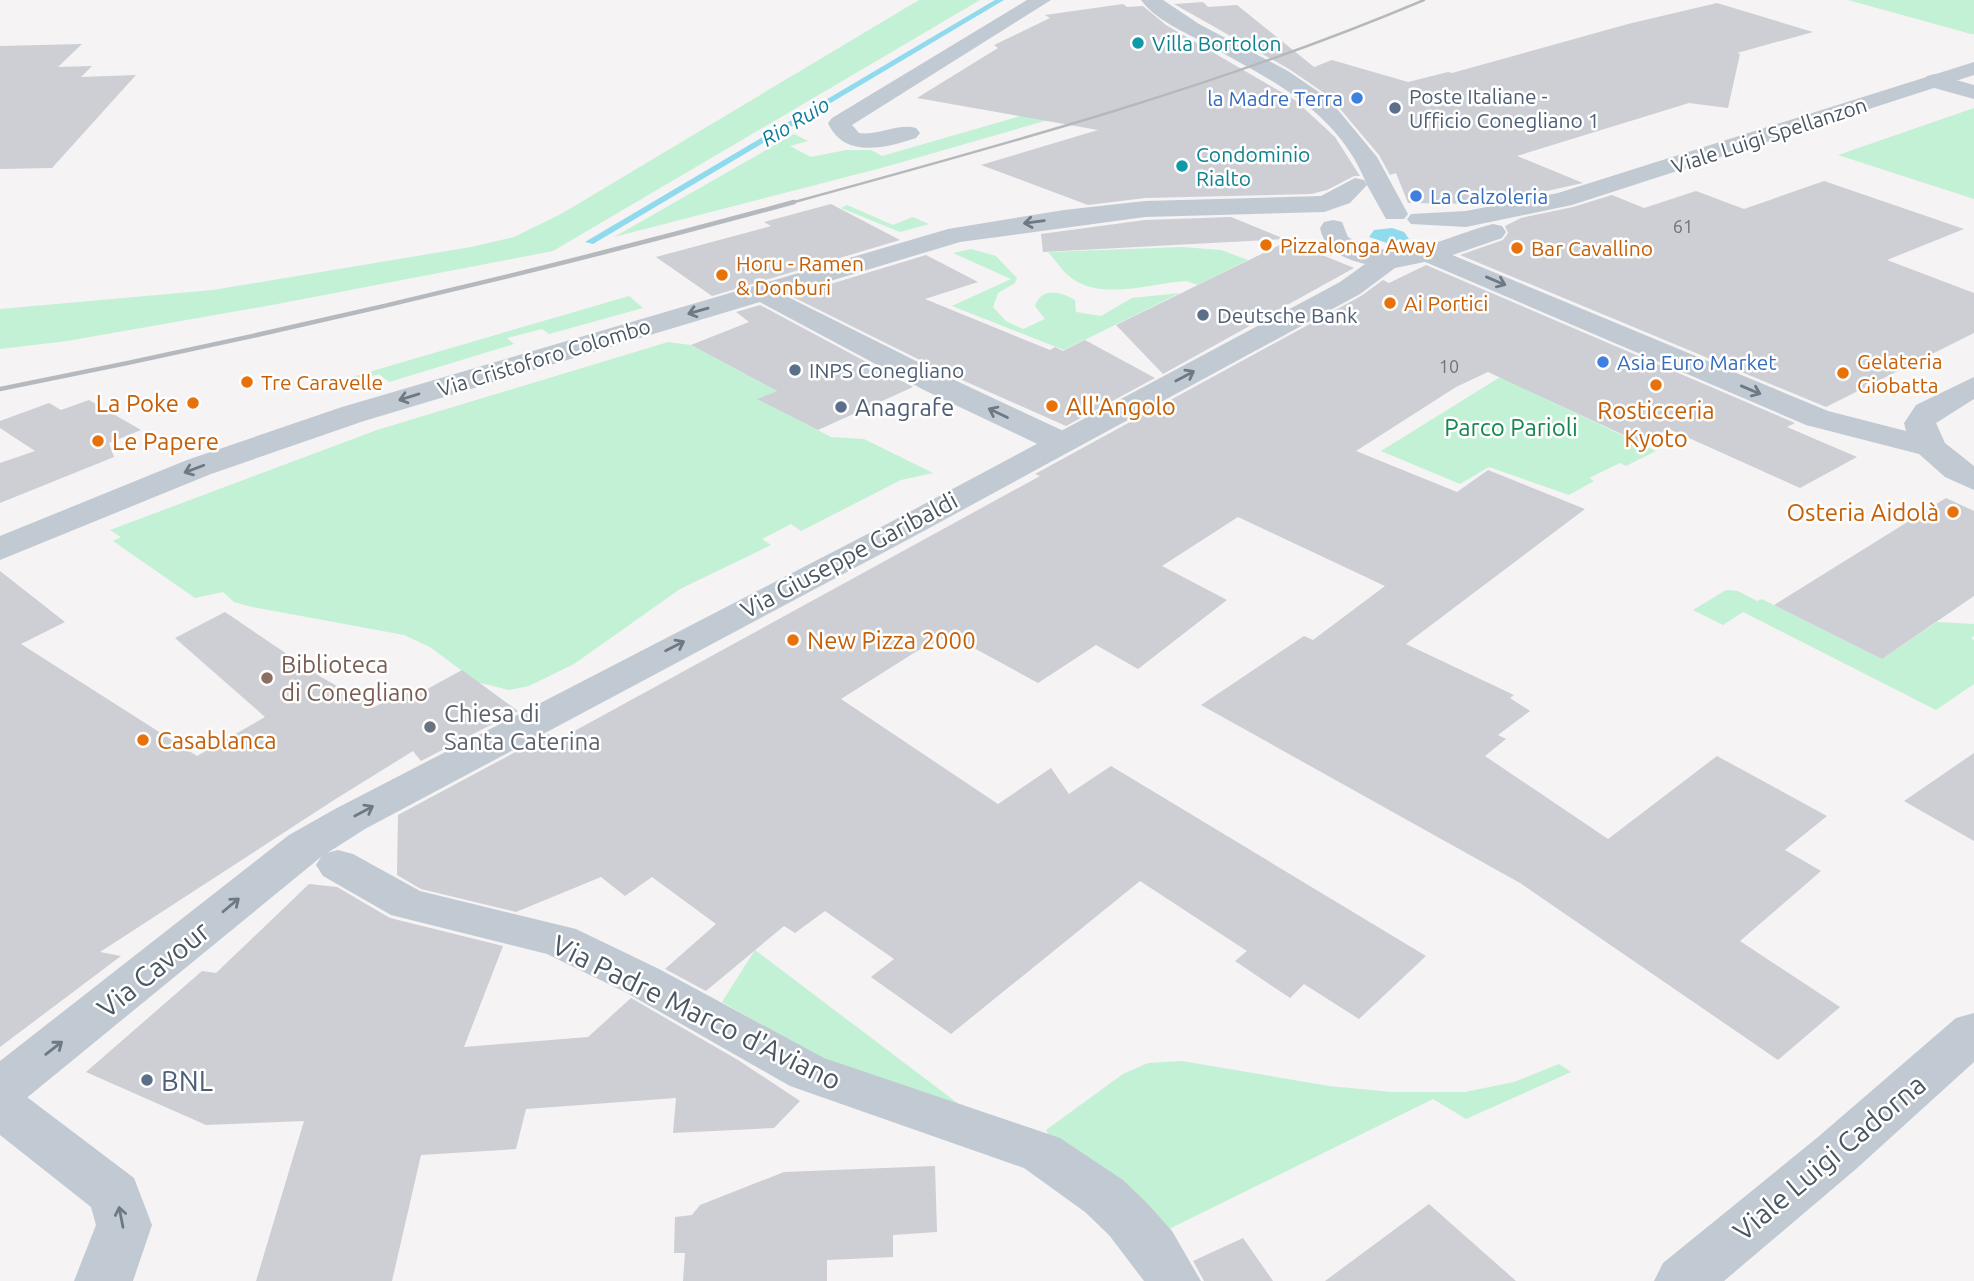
<svg xmlns="http://www.w3.org/2000/svg" width="1974" height="1281" font-family="Ubuntu,sans-serif">
<rect width="100%" height="100%" fill="#f5f3f3"/>
<!-- green -->
<path fill="#c3f1d5" d="M919,0h61l-427,251 -281,54 -205,36 -67,8v-40l213,-19 258,-43 43,-10 47,-23z
M1848,0h126v34h-3z
M1142,81l-80,35 -177,51 -271,70 180,-103 14,7 -18,5 21,11 35,-7h25l11,6z
M1974,108v91l-136,-44z
M847,205l46,20 20,-8 16,7 -29,8 -59,-24z
M1182,247l39,3 27,10 -50,25 -12,-4c-35,2 -87,21 -117,-5 -8,-6 -14,-17 -21,-24z
M971,249l25,7 21,22 -2,5 -17,10 -5,14 13,14 17,8 22,-10 -10,-13c7,-20 26,-14 40,-6l1,12 25,4 31,-18 48,-5 -116,57 -112,-44 59,-27 -58,-26z
M629,296l14,12 -94,26 -7,-5 -35,9 7,6 -125,38 -10,-8 -31,9 -3,-4z
M668,342l23,3 86,46 -19,8 73,38 33,2 69,34 -32,7 -100,51 -10,-7 -29,15 9,6 -91,44 -106,75 -45,22 -20,4 -32,-8 -47,-35 -26,-12 -152,-28 -18,-5 -11,-10 -28,6 -82,-57 8,-4 -11,-7 267,-100z
M1505,374l43,26 108,51 -30,15 -6,-3 -31,15 5,3 -25,14 -80,-28 -29,17 -79,-33z
M1726,590l12,1 19,10 5,-2 120,60 55,-37 37,2v12l-3,2 3,2v44l-38,26 -193,-98 -20,13 -30,-15z
M755,950l213,161 -128,-42 -118,-67z
M1182,1061l147,25 63,6h73l49,-10 45,-18 12,8 -105,47 -33,-20 -268,132 -113,-91 -6,-10 77,-56 25,-11z"/>
<!-- water -->
<path fill="#90daee" d="M1392,228l12,4 5,7 -19,5 -21,-7 5,-7z"/>
<g fill="none" stroke-linecap="round" stroke-linejoin="round">
<!-- stream -->
<path fill="#90daee" fill-rule="evenodd" d="M995,0h9l-411,244 -8,-2z"/>
</g>
<!-- building -->
<path fill="#cdcfd5" d="M1203,2l5,5 29,-2 77,62 18,-7 76,22 40,-10 4,1 176,-49 89,-21 96,29 -76,21 3,1 -12,54 -39,-5 -172,53 66,27 -95,21 -80,-1 -12,-30 -6,2 -11,-20 -49,-58 -41,-28 -115,-65z
M1123,4l4,3 16,-1 23,19 129,75 40,37 25,39h-6l-27,14 -16,4 -166,4 -57,7 -107,-40 117,-35 -181,-32 81,-50 -4,-3 56,-27 -5,-3z
M82,44l-24,23 34,-1 -11,11 55,-2 -84,93 -52,1v-123z
M1824,181l140,48 -77,31 87,33v40l-148,74 -366,-152 43,-15 5,-7 -3,-7 16,-8 52,-11 39,-12 32,13 52,-17 48,18z
M831,204l69,36 -188,56 -56,-39 115,-31 -7,-4z
M1231,217l54,22 -242,13 -2,-18 104,-14z
M1288,241l66,27 -191,106 -47,-49z
M926,255l52,27 -53,17 125,51 5,-3 8,4 22,-11 70,38 -89,48 -122,-54 -153,-76z
M1426,265l369,158 -8,4 70,30 -57,31 -131,-59 -28,14 -153,-71 -32,15 -100,64 101,41 31,-22 97,39 -179,135 108,51 -4,3 20,13 -32,24 8,4 -21,17 123,83 109,-83 110,60 -42,34 36,21 -81,70 100,66 -62,53 -258,-177 -319,-178 103,-69 9,4 72,-54 -147,-69 -76,49 65,34 -89,69 -42,-24 -58,38 -88,-48 -33,16 -76,48 157,105 53,-36 18,26 42,-28 315,190 -67,63 -55,-35 -14,14 -55,-37 12,-10 -107,-70 -189,153 -80,-57 23,-18 -69,-48 -30,22 -11,-7 -78,65 -41,-22 51,-45 -64,-47 -27,19 -24,-19 -85,35 -95,-23 -24,-14 1,-60 151,-81 9,6 482,-264 -5,-2 326,-178 22,-16 6,3z
M760,305l153,82 -95,43 -61,-31 20,-8 -86,-46 58,-23 -13,-10z
M89,400l52,30 -32,13 5,14 -114,46v-40l35,-12 -35,-23v-7l49,-18 12,7z
M1946,498l28,13v85l-92,63 -108,-54z
M0,571l65,51 -44,22 176,112 68,-39 -90,-79 50,-26 96,65 53,30 28,-14 16,1 44,-24 56,41 -97,50 -8,-10 -79,49 -234,152 21,4 -121,91z
M1974,753v88l-70,-40z
M309,884l28,3 53,31 113,28 -39,101 124,-10 43,-39 107,62 62,41 -26,27 -101,5 3,-35 -150,11 -10,40 -95,6 -29,126h-136l48,-160 -98,4 -120,-53 116,-101 14,2z
M935,1166l2,66 -44,3v22l-66,3v21h-144l2,-28h-11l1,-36 17,-2 8,-10 84,-33z
M1429,1204l87,77h-191z
M1243,1238l30,43h-69l-11,-20z"/>
<g fill="none" stroke-linecap="round" stroke-linejoin="round">
<!-- pedestrian -->
<path fill="#c1cad2" fill-rule="evenodd" d="M338,850l15,4 67,37 156,38 83,40 165,89 236,80 63,42 24,23 25,28 29,50h-57l-35,-46 -24,-23 -61,-44 -234,-82 -163,-93 -80,-39 -156,-39 -68,-39 -7,-11 7,-11z"/>
<!-- minor -->
<path fill="#c1cad2" fill-rule="evenodd" d="M1027,0h24l-199,125 7,8c20,3 39,-10 57,-5l4,5 -4,5c-30,10 -72,21 -88,-15l4,-5z
M1935,74l39,11v14l-47,-13 -3,-5 3,-5z
M1433,247l395,164 78,20 -2,-8 12,-18 58,-28v22l-38,24 9,20 29,23v24l-29,-13 -26,-23 -113,-29 -383,-164 -3,-6 3,-6z
M764,285l182,91 126,59 4,7 -4,7 -12,3 -12,-3 -124,-59 -170,-91 -4,-6 4,-6z
M1974,1013v49l-118,107 -132,112h-70l9,-18 155,-126 138,-119z
M0,1085l19,6 115,87 18,47 -19,56h-59l22,-56 -5,-18 -91,-72z"/>
<!-- tertiary -->
<path fill="#c1cad2" fill-rule="evenodd" d="M1141,0h22l36,24 89,47 41,28 48,58 31,57 -4,5h-18l-19,-34 -17,18 -26,9 -179,5 -185,25 -596,179 -153,53 -211,86v-24l187,-76 155,-53 606,-178 116,-19 81,-9 176,-5 34,-18 9,2 3,5c-30,-77 -102,-108 -168,-145 -19,-10 -45,-22 -58,-40z
M1974,62v13l-402,130 -106,22 -55,-3 -4,-5 4,-5 55,-3 92,-18z
M1333,220l9,2 6,15c52,31 93,0 145,-13l9,2 4,6 -4,6 -58,20 -49,10 -35,26 -451,245 -544,290 -44,28 -303,248 -18,6v-50l289,-226 46,-26 550,-284 455,-243 25,-18c-22,-6 -40,-12 -45,-36l4,-6z"/>
<!-- rail-far1 -->
<path stroke="#b5b8bd" stroke-width="2.5" d="M787,204c216,-59 431,-117 637,-204"/>
<!-- rail -->
<path stroke="#b5b8bd" stroke-width="4.5" d="M0,389c267,-53 531,-115 794,-187"/>
</g>
<!-- one-way arrows -->
<defs><path id="oneway-shaft" d="M-6 0H5M1.5-3L5.5 0L1.5 3" fill="none" stroke-width="1.6" stroke-linecap="round" stroke-linejoin="round" transform="scale(1.75)"/></defs>
<g stroke="#6e7983">
<use href="#oneway-shaft" transform="translate(1034 222) rotate(172)"/>
<use href="#oneway-shaft" transform="translate(1496 281) rotate(23)"/>
<use href="#oneway-shaft" transform="translate(698 311) rotate(164)"/>
<use href="#oneway-shaft" transform="translate(1185 376) rotate(-28)"/>
<use href="#oneway-shaft" transform="translate(1751 390) rotate(23)"/>
<use href="#oneway-shaft" transform="translate(409 397) rotate(163)"/>
<use href="#oneway-shaft" transform="translate(998 413) rotate(-154)"/>
<use href="#oneway-shaft" transform="translate(194 469) rotate(159)"/>
<use href="#oneway-shaft" transform="translate(675 646) rotate(-27)"/>
<use href="#oneway-shaft" transform="translate(364 811) rotate(-28)"/>
<use href="#oneway-shaft" transform="translate(231 905) rotate(-40)"/>
<use href="#oneway-shaft" transform="translate(54 1048) rotate(-38)"/>
<use href="#oneway-shaft" transform="translate(121 1217) rotate(-101)"/>
</g>
<!-- markers -->
<g fill="#0f9aa8" stroke="#fff" stroke-width="2.5">
<circle cx="1138" cy="43" r="7"/>
<circle cx="1182" cy="166" r="7"/>
</g>
<g fill="#3f7fe0" stroke="#fff" stroke-width="2.5">
<circle cx="1357" cy="98" r="7"/>
<circle cx="1416" cy="196" r="7"/>
<circle cx="1603" cy="362" r="7"/>
</g>
<g fill="#5c6f8a" stroke="#fff" stroke-width="2.5">
<circle cx="1395" cy="108" r="7"/>
<circle cx="1203" cy="315" r="7"/>
<circle cx="795" cy="370" r="7"/>
<circle cx="841" cy="407" r="7"/>
<circle cx="147" cy="1080" r="7"/>
</g>
<g fill="#e8710a" stroke="#fff" stroke-width="2.5">
<circle cx="1266" cy="245" r="7"/>
<circle cx="1517" cy="248" r="7"/>
<circle cx="722" cy="275" r="7"/>
<circle cx="1390" cy="303" r="7"/>
<circle cx="1843" cy="373" r="7"/>
<circle cx="247" cy="382" r="7"/>
<circle cx="1656" cy="385" r="7"/>
<circle cx="193" cy="403" r="7"/>
<circle cx="1052" cy="406" r="7"/>
<circle cx="98" cy="441" r="7"/>
<circle cx="1953" cy="512" r="7"/>
<circle cx="793" cy="640" r="7"/>
<circle cx="143" cy="740" r="7"/>
</g>
<circle fill="#8d6e63" stroke="#fff" stroke-width="2.5" cx="267" cy="678" r="7"/>
<circle fill="#6b7280" stroke="#fff" stroke-width="2.5" cx="430" cy="727" r="7"/>
<g text-anchor="middle" dominant-baseline="central" stroke-width="5" stroke-linejoin="round" paint-order="stroke">
<!-- far-number labels -->
<g font-size="18" fill="#6b747e">
<text x="1683" y="226">61</text>
<text x="1449" y="366">10</text>
</g>
<!-- far-culture labels -->
<g font-size="21" fill="#0d838f" stroke="#fff" text-anchor="start">
<text x="1152" y="43">Villa Bortolon</text>
<text x="1196" y="154">Condominio<tspan x="1196" dy="24">Rialto</tspan></text>
</g>
<!-- far-service labels -->
<g font-size="21" fill="#4e5e75" stroke="#fff" text-anchor="start">
<text x="1409" y="96">Poste Italiane -<tspan x="1409" dy="24">Ufficio Conegliano 1</tspan></text>
<text x="1217" y="315">Deutsche Bank</text>
<text x="809" y="370">INPS Conegliano</text>
</g>
<!-- far-shop labels -->
<g font-size="21" fill="#366cbe" stroke="#fff" text-anchor="start">
<text x="1343" y="98" text-anchor="end">la Madre Terra</text>
<text x="1430" y="196">La Calzoleria</text>
<text x="1617" y="362">Asia Euro Market</text>
</g>
<!-- far-water labels -->
<g font-size="21" font-style="italic" fill="#0c7c9b" stroke="#fff">
<text transform="translate(795 121) rotate(-31)">Rio Ruio</text>
</g>
<!-- far-street labels -->
<g font-size="21" fill="#4a5661" stroke="#fff">
<text transform="translate(1769 135) rotate(-18)">Viale Luigi Spellanzon</text>
<text transform="translate(544 357) rotate(-17)">Via Cristoforo Colombo</text>
</g>
<!-- far-food labels -->
<g font-size="21" fill="#c56008" stroke="#fff" text-anchor="start">
<text x="1280" y="245">Pizzalonga Away</text>
<text x="1531" y="248">Bar Cavallino</text>
<text x="736" y="263">Horu - Ramen<tspan x="736" dy="24">&amp; Donburi</tspan></text>
<text x="1404" y="303">Ai Portici</text>
<text x="1857" y="361">Gelateria<tspan x="1857" dy="24">Giobatta</tspan></text>
<text x="261" y="382">Tre Caravelle</text>
</g>
<!-- food labels -->
<g font-size="24" fill="#c56008" stroke="#fff" text-anchor="start">
<text x="179" y="403" text-anchor="end">La Poke</text>
<text x="1066" y="406">All'Angolo</text>
<text x="1656" y="410" text-anchor="middle">Rosticceria<tspan x="1656" dy="28">Kyoto</tspan></text>
<text x="112" y="441">Le Papere</text>
<text x="1939" y="512" text-anchor="end">Osteria Aidolà</text>
<text x="807" y="640">New Pizza 2000</text>
<text x="157" y="740">Casablanca</text>
</g>
<!-- service labels -->
<g font-size="24" fill="#4e5e75" stroke="#fff" text-anchor="start">
<text x="855" y="407">Anagrafe</text>
</g>
<!-- park labels -->
<g font-size="24" fill="#17864f" stroke="#fff">
<text x="1511" y="427">Parco Parioli</text>
</g>
<!-- street labels -->
<g font-size="24" fill="#4a5661" stroke="#fff">
<text transform="translate(849 555) rotate(-28)">Via Giuseppe Garibaldi</text>
</g>
<!-- education labels -->
<g font-size="24" fill="#785e54" stroke="#fff" text-anchor="start">
<text x="281" y="664">Biblioteca<tspan x="281" dy="28">di Conegliano</tspan></text>
</g>
<!-- worship labels -->
<g font-size="24" fill="#5b616d" stroke="#fff" text-anchor="start">
<text x="444" y="713">Chiesa di<tspan x="444" dy="28">Santa Caterina</tspan></text>
</g>
<!-- near-street labels -->
<g font-size="28" fill="#4a5661" stroke="#fff">
<text transform="translate(153 969) rotate(-39)">Via Cavour</text>
<text transform="translate(697 1012) rotate(26)">Via Padre Marco d'Aviano</text>
<text transform="translate(1829 1157) rotate(-40)">Viale Luigi Cadorna</text>
</g>
<!-- near-service labels -->
<g font-size="28" fill="#4e5e75" stroke="#fff" text-anchor="start">
<text x="161" y="1080">BNL</text>
</g>
</g>
</svg>
